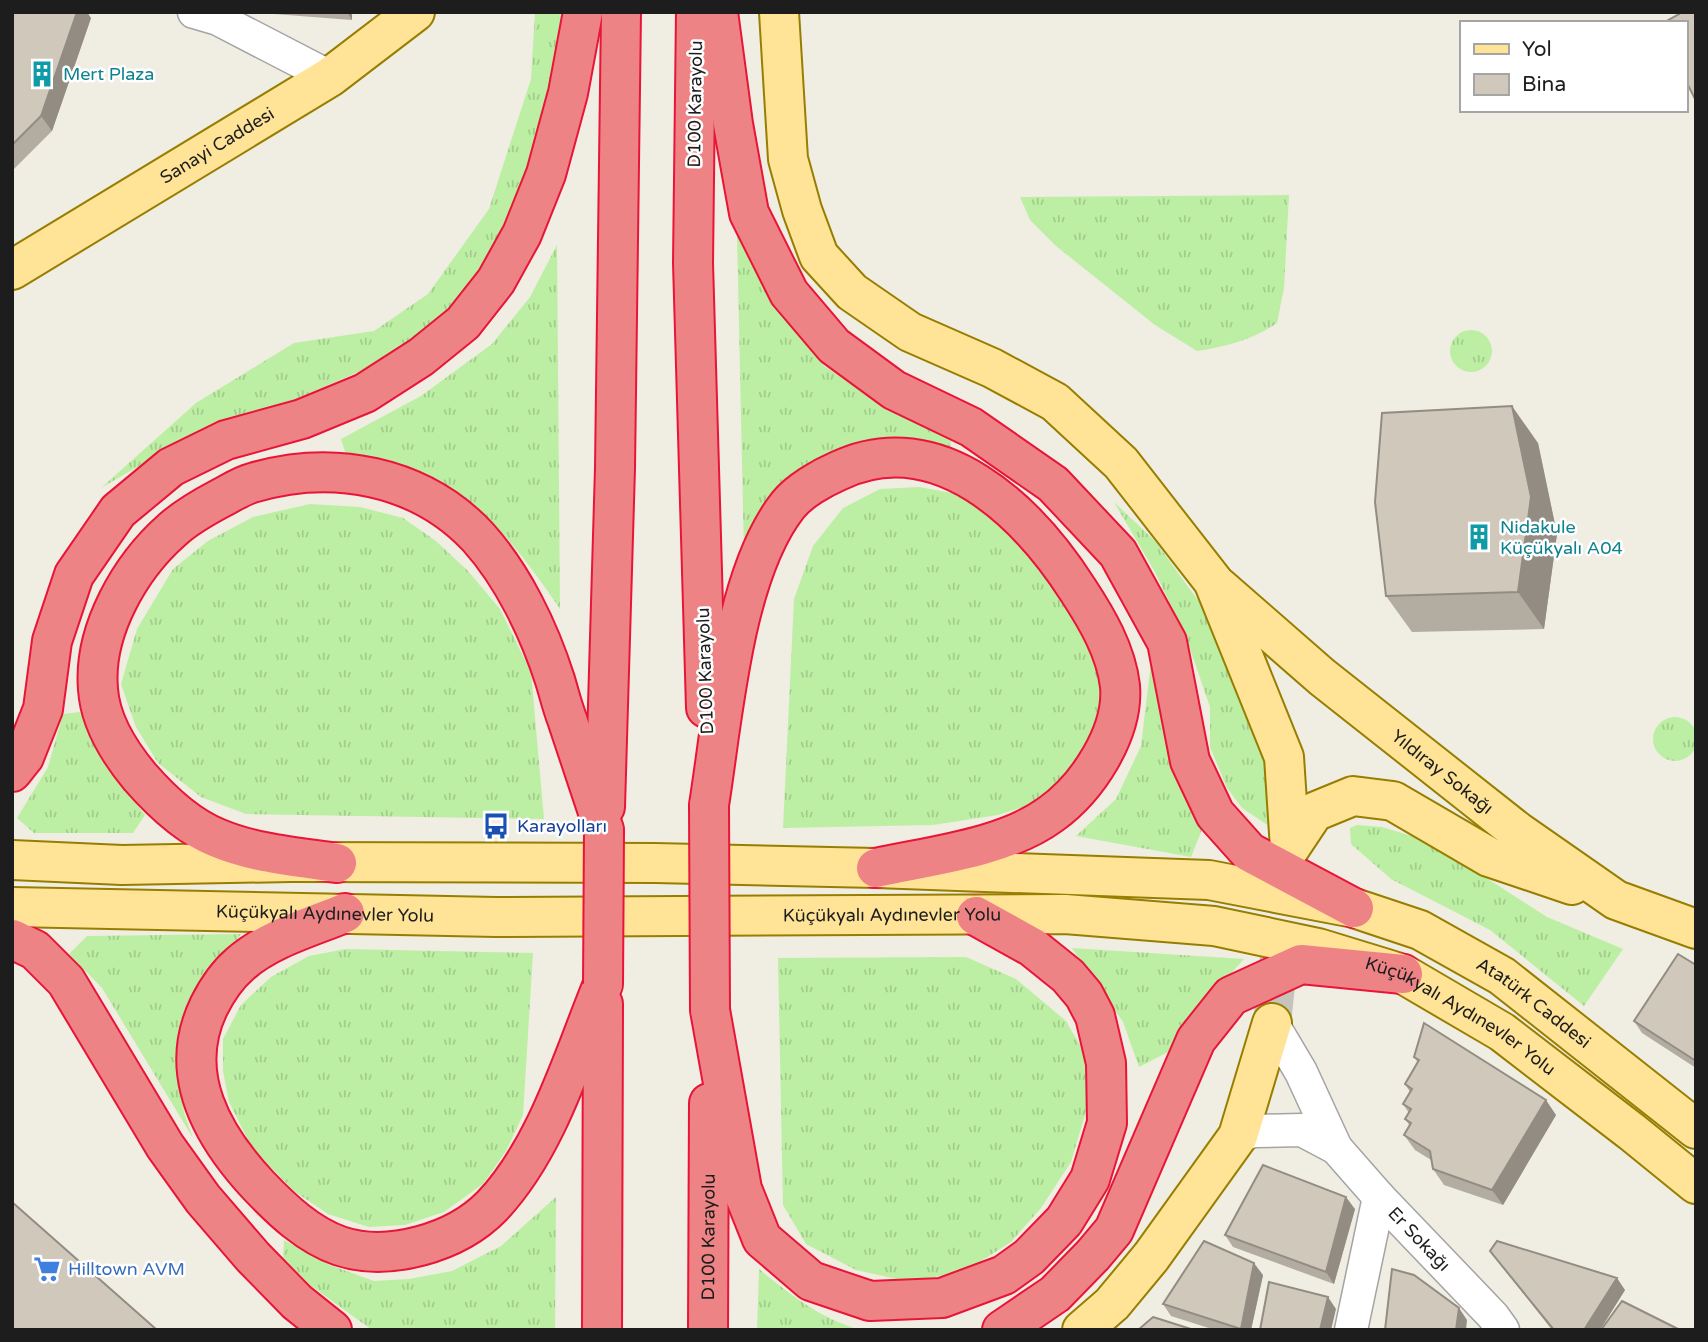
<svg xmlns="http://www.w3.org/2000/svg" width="1708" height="1342" font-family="'Varela Round',sans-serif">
<defs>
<pattern id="grass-tufts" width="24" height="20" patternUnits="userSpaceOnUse" patternTransform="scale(1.75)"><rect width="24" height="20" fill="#bcefa3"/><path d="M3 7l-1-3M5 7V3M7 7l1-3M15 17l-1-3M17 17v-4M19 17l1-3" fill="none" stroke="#a1cc8c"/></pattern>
</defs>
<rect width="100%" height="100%" fill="#f0ede2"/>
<!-- grass -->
<path fill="url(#grass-tufts)" d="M535,12h32l-10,64 -38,122 -32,66 -45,57 -65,43 -79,34 -90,28 -107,62 95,-85 98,-60 80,-12 54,-37 61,-85 42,-130z
M1289,195l-5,93 -7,35c-23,16 -52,24 -80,28l-42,-26 -99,-79 -26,-26 -10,-23z
M737,235l31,59 56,72 62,39 66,27 -2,18 -54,-5 -152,108z
M557,245l3,364c-39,-57 -85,-121 -155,-140 -19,-6 -39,-8 -58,-11l-6,-19 80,-43 71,-52 38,-47z
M1450 351a21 21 0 1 1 42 0a21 21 0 1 1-42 0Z
M919,487l43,8 58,39 40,54 39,77 2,47 -23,56 -35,33 -45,14 -65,10 -150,3 11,-229 19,-53 30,-38 37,-19z
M1114,502l41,39 47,65 41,94 25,69 10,63 -36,-24 -15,-20 -17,-41v-40l-23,-67 -32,-68z
M310,504l50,3 43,11 33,23 32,30 32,38 31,63 13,147 -298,-5 -45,-17 -43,-34 -22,-36 -15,-43 16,-55 36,-60 35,-28 45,-24z
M1152,654l53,168 -14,35 -115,-21 40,-37 25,-53z
M89,711l18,55 38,49 -12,18h-99l-17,-15 31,-51 15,-53z
M1653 739a22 22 0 1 1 44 0a22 22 0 1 1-44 0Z
M1357,825l25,2 33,10 45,24 87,56 76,32 -39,57 -94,-76 -99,-51 -40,-35 -1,-16z
M241,934l-40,55 -20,76 3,48 9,25 -91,-150 -33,-34 18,-18z
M1072,948l172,11 -57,63 -19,30 -29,15 -16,-45z
M346,949l187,4 -10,162 -17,36 -23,33 -39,28 -39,13 -36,2 -41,-13 -34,-23 -42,-43 -23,-46 -6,-31v-32l18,-34 30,-28 38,-21z
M966,957l50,22 50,42 26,45 -3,35 -18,61 -30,46 -30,34 -44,28 -57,12 -54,-12 -50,-26 -23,-39 -5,-247z
M556,1197l-1,133h-183l-62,-45 -27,-28 1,-17 46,25 44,16 35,-2 43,-8 49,-25z
M759,1269c32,26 62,50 102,61h-104z"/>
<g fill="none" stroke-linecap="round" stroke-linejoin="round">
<!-- major-tunnel -->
<path stroke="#c6c3bb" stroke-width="38" stroke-dasharray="38 19" stroke-linecap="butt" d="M1272,1023l17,-161"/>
<!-- minor casing -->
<g stroke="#a4a4a4" stroke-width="35">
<g id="minor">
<path d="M194,12l24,7 112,58"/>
<path id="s1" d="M1272,1023l29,49 35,76 43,49 114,119 10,14"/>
<path d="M1238,1136l16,-5 48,-1 34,18"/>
<path d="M1351,1330l28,-133"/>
</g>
</g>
<!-- major casing -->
<g stroke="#977e00" stroke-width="42">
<g id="major">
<path d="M779,12l9,147 14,51 17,46 33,36 58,40 82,36 63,34 66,61 92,118 71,176 6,91"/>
<path id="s2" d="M12,270l318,-193 85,-65"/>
<path id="s3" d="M1219,587l103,90 195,154 99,69 80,29"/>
<path d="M1290,848l24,-36 39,-16 40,5 96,56 83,28"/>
<path id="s4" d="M12,860l110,5 169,-3 364,1 221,5 333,12 145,28 66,22 82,46 194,153"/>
<path id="s5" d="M12,907l484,10 569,-3 149,12 104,22 85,26 99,58 130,100 64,52"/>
<path d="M1082,1330l30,-26 39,-47 87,-121 34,-113"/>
</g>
</g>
<!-- highway casing -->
<g stroke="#e81539" stroke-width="42">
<g id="highway">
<path d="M696,12l-3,251 13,445"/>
<path d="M718,12l15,112 16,89 40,80 45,53 60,44 77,37 82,57 65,69 49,89 23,119 25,53 34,38 105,56"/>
<path d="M12,772l12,-15 19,-48 9,-68 22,-66 44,-64 53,-44 55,-27 76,-21 63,-26 56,-36 42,-34 33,-42 26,-47 24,-60 22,-81 15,-81"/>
<path d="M709,805c14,-87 24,-230 79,-300 11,-14 34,-27 50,-34 100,-48 190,41 240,119 19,29 38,61 42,96 4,47 -33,102 -69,128 -46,34 -120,42 -175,54"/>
<path d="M605,807l10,-339 6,-456"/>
<path d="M337,863c-41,-6 -82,-9 -120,-25 -30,-12 -56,-37 -77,-61 -20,-24 -40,-56 -42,-88 -5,-58 32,-122 74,-159 14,-13 32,-23 49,-32 10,-5 20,-12 31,-15 80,-24 168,-8 226,54 35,39 61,93 77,143 4,13 7,26 12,39 12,37 25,74 37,111"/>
<path d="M345,913c-35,14 -77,26 -105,51 -14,12 -23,26 -31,42 -33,68 4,131 50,180 23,24 49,49 81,60 48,16 116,-3 152,-40 55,-58 81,-149 111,-222"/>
<path d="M12,939l23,11 31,31 99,165 38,53 50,58 44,45 35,28"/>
<path d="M710,1010l32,179 20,50 49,42 59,20 72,-3 62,-23 25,-18 35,-36 26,-42 17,-56 -1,-60 -11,-47 -11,-21 -16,-19 -36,-29 -56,-31"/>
<path d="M602,1330l1,-326"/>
<path id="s6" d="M708,1330l1,-227"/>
<path d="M1002,1330l53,-36 38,-39 21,-25 82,-190 35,-44 70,-32 102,10"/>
</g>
</g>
<!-- minor -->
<use href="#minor" stroke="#fff" stroke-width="32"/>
<!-- major -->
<use href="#major" stroke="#ffe498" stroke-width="38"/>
<!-- highway -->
<use href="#highway" stroke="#ee8385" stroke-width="38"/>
<!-- highway-bridge casing -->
<g stroke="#e81539" stroke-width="42" stroke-linecap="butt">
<path id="highway-bridge" d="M709,805l1,205
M603,984l1,-154"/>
</g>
<!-- highway-bridge -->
<use href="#highway-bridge" stroke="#ee8385" stroke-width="38"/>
</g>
<!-- wall -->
<path fill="#b3aca1" d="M12,12l79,6 -39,113 -40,40z
M260,12h92v8l-91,-7z
M1538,443l19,91 -13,95 -132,3 -26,-36z
M1696,965v103l-54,-35 -8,-12z
M1414,1057l142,58 -53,90 -59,-20 -11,-16 -2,-9 -16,-10 -11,-15 6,-9 -5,-7 4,-6 -6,-9 7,-12 -5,-8 13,-21z
M1355,1209l-21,75 -101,-37 -8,-12z
M1490,1251l135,39 -25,40h-48z
M1263,1275l-12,55h-36l-44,-14 -8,-12z"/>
<!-- shaded-wall -->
<path fill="#928c83" d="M77,12h10l4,6 -39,113 -11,-15z
M347,12h5v8z
M1512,406l26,37 19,91 -13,95 -26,-37z
M1546,1100l10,15 -53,90 -11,-15z
M1346,1197l9,12 -21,75 -8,-12z
M1254,1263l9,12 -12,55h-9l-1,-1z
M1617,1278l8,12 -25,40h-16z
M1328,1297l8,12 -5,21h-11z
M1459,1308l8,12 -1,10h-10z"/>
<!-- building -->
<path fill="#d0c8bb" stroke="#928c83" stroke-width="2" d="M12,12h65l-36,104 -29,29z
M1678,12h18v89l-11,-22v-56h-22l16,-9z
M1512,406l19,91 -13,95 -132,4 -11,-94 7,-89z
M1678,954l18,11v96l-62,-40z
M1424,1023l122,77 -54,90 -59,-21 -3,-18 -26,-16 7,-12 -6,-4 6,-10 -8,-5 9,-15 -7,-5 14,-24 -5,-3z
M1263,1165l83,32 -20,75 -101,-37z
M12,1202l145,128h-145z
M1204,1241l50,22 -13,66 -78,-25z
M1497,1241l120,37 -33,52h-30l-64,-79z
M1392,1269l22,6 45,33 -3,22h-71z
M1269,1282l59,15 -8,33h-60z
M1622,1301l58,29h-79z
M1153,1317l41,13h-56z"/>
<!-- icons -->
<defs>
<g id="building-bare" transform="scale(2.1)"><path d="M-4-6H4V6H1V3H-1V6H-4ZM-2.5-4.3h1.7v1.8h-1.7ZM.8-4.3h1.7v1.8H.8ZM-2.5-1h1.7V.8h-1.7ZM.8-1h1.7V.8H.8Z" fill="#0f9aa8" stroke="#fff" stroke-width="2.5" paint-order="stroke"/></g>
<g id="bus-bare" transform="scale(2.1)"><path d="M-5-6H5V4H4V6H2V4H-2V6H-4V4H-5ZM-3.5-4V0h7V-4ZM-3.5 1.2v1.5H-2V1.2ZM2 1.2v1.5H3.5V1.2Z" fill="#1a4fb4" stroke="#fff" stroke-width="2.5" paint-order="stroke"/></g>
<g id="supermarket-bare" transform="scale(2.1)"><path d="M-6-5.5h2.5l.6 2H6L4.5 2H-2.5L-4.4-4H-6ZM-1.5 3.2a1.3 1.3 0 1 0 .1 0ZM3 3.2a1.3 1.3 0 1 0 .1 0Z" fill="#3f7fe0" stroke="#fff" stroke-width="2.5" paint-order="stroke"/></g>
</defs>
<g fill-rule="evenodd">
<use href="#building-bare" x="42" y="74"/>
<use href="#building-bare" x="1479" y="537"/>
<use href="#bus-bare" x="496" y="826"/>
<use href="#supermarket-bare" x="47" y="1269"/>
</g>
<g text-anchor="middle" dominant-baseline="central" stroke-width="5" stroke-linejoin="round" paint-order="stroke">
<!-- culture labels -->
<g font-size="18" fill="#0d838f" stroke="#fff" text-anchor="start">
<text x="63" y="74">Mert Plaza</text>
<text x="1500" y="527">Nidakule<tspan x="1500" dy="21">Küçükyalı A04</tspan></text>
</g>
<!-- street labels -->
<g font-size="18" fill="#1d1d1d" stroke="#fff">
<text transform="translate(695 104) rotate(-89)">D100 Karayolu</text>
<text stroke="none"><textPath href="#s2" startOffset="240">Sanayi Caddesi</textPath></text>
<text transform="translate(705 671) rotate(-92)">D100 Karayolu</text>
<text stroke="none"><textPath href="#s3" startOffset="290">Yıldıray Sokağı</textPath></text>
<text stroke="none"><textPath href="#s5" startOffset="313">Küçükyalı Aydınevler Yolu</textPath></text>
<text stroke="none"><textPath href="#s5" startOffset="880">Küçükyalı Aydınevler Yolu</textPath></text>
<text stroke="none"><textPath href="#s4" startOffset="1550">Atatürk Caddesi</textPath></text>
<text stroke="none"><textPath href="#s5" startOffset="1468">Küçükyalı Aydınevler Yolu</textPath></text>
<text stroke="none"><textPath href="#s6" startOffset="93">D100 Karayolu</textPath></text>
<text stroke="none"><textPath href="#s1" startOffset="264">Er Sokağı</textPath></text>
</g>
<!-- transit labels -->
<g font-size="18" fill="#164399" stroke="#fff" text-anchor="start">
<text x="517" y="826">Karayolları</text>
</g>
<!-- shop labels -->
<g font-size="18" fill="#366cbe" stroke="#fff" text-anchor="start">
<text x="68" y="1269">Hilltown AVM</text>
</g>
</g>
<!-- border -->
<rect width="1708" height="1342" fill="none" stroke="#1d1d1d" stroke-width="28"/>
<!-- legend -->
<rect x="1460" y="21" width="228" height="91" fill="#ffffff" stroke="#a5a5a5" stroke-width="2"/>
<rect x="1474" y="44" width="35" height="10" fill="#ffe498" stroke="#a5a5a5" stroke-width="2"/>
<text x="1522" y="56" font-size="21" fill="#1d1d1d">Yol</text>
<rect x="1474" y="74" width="35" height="21" fill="#d0c8bb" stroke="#a5a5a5" stroke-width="2"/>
<text x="1522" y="91" font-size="21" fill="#1d1d1d">Bina</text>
</svg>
